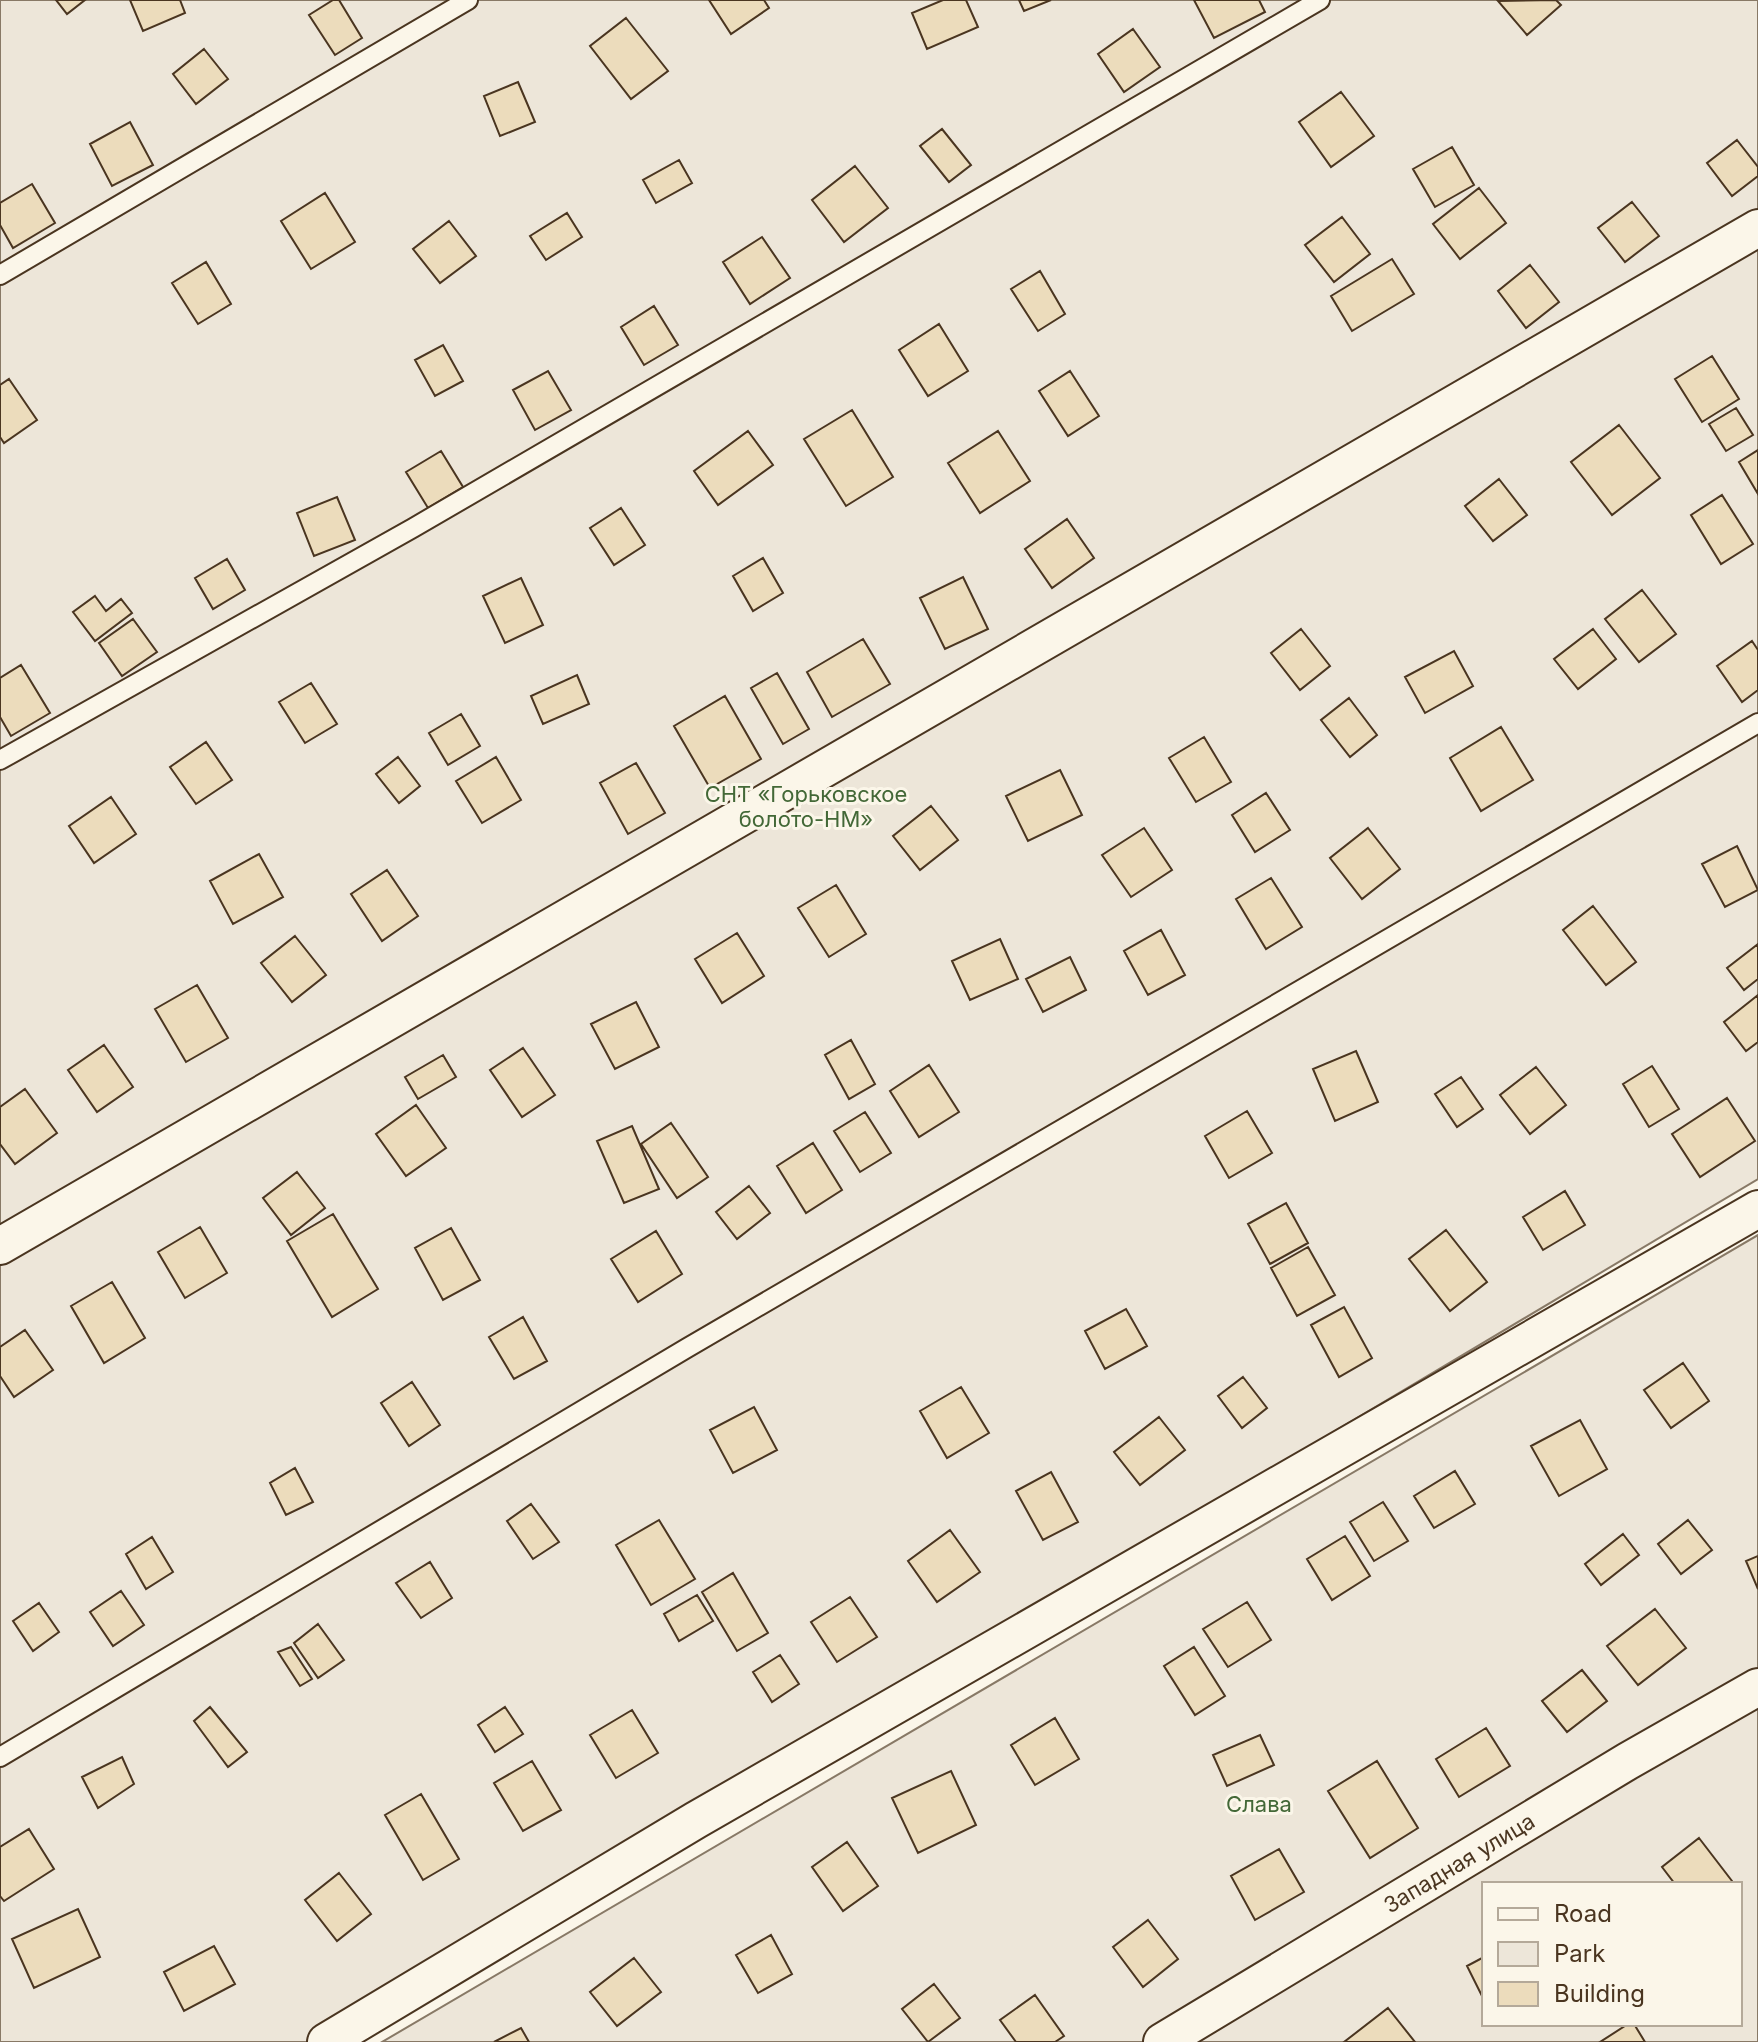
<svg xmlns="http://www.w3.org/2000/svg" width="1758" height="2042" font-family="Inter,sans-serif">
<rect width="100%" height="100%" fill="#fbf6e9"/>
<!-- green -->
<path fill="#ede6d9" stroke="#887966" stroke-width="2" fill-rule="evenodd" d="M0,0h1758v1179l-1448,863h-310z
M1758,1235v807h-1376zM1484,1884h256v140h-256z"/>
<!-- building -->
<path fill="#ecdcbc" stroke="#4a3520" stroke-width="2" d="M56,0h29l-18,14z
M130,0h50l5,13 -42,18z
M333,0h6l23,38 -27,17 -26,-40z
M709,0h55l5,8 -38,26z
M943,0h23l12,27 -51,22 -15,-36z
M1019,0h32l-27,11z
M1194,0h65l6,12 -51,26z
M1556,0l5,5 -34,30 -29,-34z
M626,18l42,53 -37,28 -41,-53z
M1133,29l27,38 -36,25 -26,-38z
M204,49l24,30 -32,25 -23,-30z
M518,82l17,40 -35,14 -16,-40z
M1341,92l33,44 -43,31 -32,-45z
M130,122l23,43 -41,21 -22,-42z
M942,129l29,36 -22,17 -29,-36z
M1737,140l21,27v9l-26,20 -25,-33z
M1452,147l22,38 -39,22 -22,-38z
M679,160l13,23 -36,20 -13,-23z
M855,166l33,42 -44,34 -32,-42z
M32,184l23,39 -42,25 -13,-23v-22z
M1479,188l27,35 -46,36 -27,-35z
M325,193l30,49 -44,27 -30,-48z
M1632,202l27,34 -34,26 -27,-34z
M567,213l15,24 -36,23 -16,-24z
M1342,217l28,37 -36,28 -29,-37z
M449,221l27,35 -36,27 -27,-34z
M762,237l28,41 -40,26 -27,-42z
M1392,259l22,35 -62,37 -21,-35z
M206,262l25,42 -33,20 -26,-41z
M1530,265l29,37 -33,26 -28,-37z
M1040,271l25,43 -27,17 -27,-42z
M654,306l24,39 -34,20 -23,-38z
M939,324l29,47 -40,25 -29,-46z
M443,345l20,36 -28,15 -20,-36z
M1712,356l27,43 -37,23 -27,-43z
M548,371l23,39 -36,20 -22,-40z
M1070,371l29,45 -31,20 -29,-45z
M9,379l28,41 -33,23 -4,-6v-52z
M1736,408l17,27 -27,16 -17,-27z
M852,410l41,67 -47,29 -42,-67z
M1619,425l41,53 -48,37 -41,-53z
M748,431l25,34 -55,40 -24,-34z
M998,431l32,50 -50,32 -32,-50z
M1758,450v44l-19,-32z
M441,451l22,36 -35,21 -22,-36z
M1499,479l28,36 -34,26 -28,-35z
M1722,495l31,49 -32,20 -30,-49z
M337,497l18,43 -41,16 -17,-43z
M621,508l24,37 -31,20 -24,-37z
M1067,519l27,39 -42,30 -27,-39z
M763,558l20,35 -30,18 -20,-35z
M227,559l18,31 -32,19 -18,-31z
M963,577l25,52 -43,20 -25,-51z
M521,578l22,47 -38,18 -22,-47z
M1642,590l34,44 -37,28 -34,-43z
M95,596l11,15 15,-12 11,14 -37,28 -22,-29z
M133,619l24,33 -35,24 -23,-33z
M1301,629l29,37 -30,24 -29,-37z
M1593,629l23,30 -38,30 -24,-30z
M863,639l27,45 -58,33 -25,-45z
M1752,641l6,9v40l-16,12 -25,-36z
M1454,651l19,35 -48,27 -20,-36z
M21,665l29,48 -39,23 -11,-19v-39z
M777,673l32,56 -26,15 -32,-56z
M577,675l12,29 -46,20 -12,-28z
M311,683l26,41 -32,19 -26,-41z
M725,696l36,63 -51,29 -36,-62z
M1349,698l28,37 -27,22 -29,-37z
M461,714l19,32 -32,19 -19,-32z
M1501,727l32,53 -52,31 -31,-53z
M1204,737l27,45 -35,20 -27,-44z
M206,742l26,38 -36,24 -26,-37z
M398,757l22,29 -21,17 -23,-29z
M496,757l25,43 -39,23 -26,-42z
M636,763l29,50 -37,21 -28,-51z
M1060,770l22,45 -54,26 -22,-45z
M1266,793l24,37 -35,22 -23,-37z
M111,797l25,37 -42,29 -25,-37z
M931,806l27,34 -38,30 -27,-34z
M1144,828l28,42 -41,27 -29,-42z
M1368,828l32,41 -38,30 -32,-41z
M1737,846l21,44 -33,17 -23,-43z
M259,854l24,43 -50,27 -23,-43z
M387,870l31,46 -36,25 -31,-47z
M1271,878l31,49 -36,22 -30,-50z
M836,885l30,49 -37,23 -31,-49z
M1593,906l43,56 -30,23 -43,-55z
M1161,930l24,45 -37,20 -24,-44z
M737,933l27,43 -42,27 -27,-44z
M295,936l31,39 -34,27 -31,-39z
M1000,939l18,40 -48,21 -18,-39z
M1758,944v35l-14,11 -17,-22z
M1070,957l16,33 -43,22 -17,-33z
M197,985l31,53 -42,24 -31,-53z
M1758,995v47l-12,9 -22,-29z
M636,1002l23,45 -44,22 -24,-45z
M851,1040l24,44 -26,15 -24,-44z
M104,1045l29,42 -36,25 -29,-42z
M523,1048l32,47 -33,22 -32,-47z
M1356,1051l22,51 -43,19 -22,-52z
M443,1055l13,22 -38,22 -13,-22z
M929,1065l30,47 -40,25 -29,-46z
M1652,1066l27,43 -30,18 -26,-43z
M1536,1067l30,38 -36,29 -30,-39z
M1461,1077l22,32 -26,18 -22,-33z
M25,1089l32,44 -42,31 -15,-20v-37z
M1727,1098l28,43 -55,36 -28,-43z
M416,1105l30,43 -40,28 -30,-42z
M1247,1111l25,42 -43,25 -24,-42z
M865,1112l26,41 -31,19 -26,-41z
M671,1123l37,54 -31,21 -36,-54z
M632,1126l27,63 -35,14 -27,-62z
M813,1143l29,47 -36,23 -29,-47z
M297,1172l28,36 -34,27 -28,-37z
M749,1186l21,27 -33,26 -21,-27z
M1565,1191l20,34 -42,25 -20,-33z
M1286,1203l22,40 -38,21 -22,-40z
M333,1214l45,75 -46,28 -45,-76z
M200,1227l27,46 -42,25 -27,-46z
M451,1228l29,52 -37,20 -28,-52z
M1446,1230l41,52 -37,29 -41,-52z
M656,1231l26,43 -44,28 -27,-43z
M1308,1247l27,48 -38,21 -26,-48z
M112,1282l33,56 -41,25 -33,-57z
M1344,1307l28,51 -33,19 -28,-52z
M1126,1309l21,37 -42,23 -20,-38z
M523,1317l24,44 -33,18 -25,-42z
M25,1330l28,40 -39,27 -14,-21v-29z
M1683,1363l26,38 -38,27 -27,-38z
M1243,1377l24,31 -25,20 -24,-32z
M412,1382l28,43 -31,21 -28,-43z
M961,1387l28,46 -42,25 -27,-47z
M754,1407l23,43 -44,23 -23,-43z
M1159,1417l26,33 -45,35 -26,-33z
M1580,1420l27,49 -48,27 -28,-50z
M295,1468l18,34 -27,13 -16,-32z
M1455,1471l20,33 -41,24 -20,-32z
M1051,1472l27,50 -35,18 -27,-49z
M1383,1502l25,39 -34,20 -24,-39z
M531,1504l28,38 -26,17 -26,-38z
M659,1520l36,59 -44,26 -35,-60z
M1688,1520l24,30 -31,24 -23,-30z
M950,1530l30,42 -43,30 -29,-41z
M1623,1534l16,21 -38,30 -16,-21z
M1345,1536l25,40 -38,24 -25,-41z
M152,1537l21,35 -27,17 -20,-35z
M1758,1556v33l-12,-28z
M430,1562l22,36 -31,20 -25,-35z
M733,1573l35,60 -31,18 -35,-59z
M121,1591l23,34 -31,21 -23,-34z
M697,1595l16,26 -34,20 -15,-27z
M850,1597l27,40 -40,25 -26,-40z
M1247,1602l24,38 -43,27 -25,-38z
M39,1603l20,29 -26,19 -20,-30z
M1655,1609l31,39 -48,37 -31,-39z
M318,1624l26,36 -26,18 -24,-35z
M291,1647l21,32 -12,7 -22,-34z
M1194,1647l31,49 -30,19 -31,-49z
M780,1655l19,29 -27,18 -19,-30z
M1582,1670l25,31 -40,31 -25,-31z
M210,1707l37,45 -19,15 -34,-46z
M505,1707l18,27 -28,18 -17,-27z
M632,1710l26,43 -42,25 -26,-43z
M1055,1718l24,41 -44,26 -24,-40z
M1486,1728l24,38 -51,31 -23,-38z
M1260,1735l14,30 -47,21 -14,-31z
M122,1757l12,27 -36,24 -16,-31z
M532,1761l29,49 -38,21 -29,-48z
M1377,1761l41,67 -48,30 -42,-67z
M951,1771l25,54 -58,28 -26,-55z
M421,1794l38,65 -36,21 -38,-65z
M29,1829l25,40 -50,32 -4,-5v-49z
M1699,1838l33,43 -4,3h-53l-13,-17z
M847,1842l31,44 -35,25 -31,-44z
M1279,1849l25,43 -49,28 -24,-44z
M339,1873l32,41 -34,27 -32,-41z
M78,1909l22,48 -66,31 -22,-49z
M1148,1920l30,39 -35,28 -30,-40z
M771,1935l21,39 -34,19 -22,-38z
M214,1946l21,38 -51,27 -20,-39z
M1484,1957v43l-17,-34z
M634,1958l27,34 -44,34 -27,-34z
M934,1984l26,34 -32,24 -26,-33z
M1035,1995l29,41 -9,6h-39l-16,-22z
M1388,2008l27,34h-71z
M1628,2024h6l11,18h-45z
M521,2028l8,14h-35z"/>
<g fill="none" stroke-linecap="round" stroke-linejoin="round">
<!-- service casing -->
<g stroke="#4a3520" stroke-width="22">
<path id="service" d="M0,275l468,-275
M0,760l413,-232 907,-528
M0,1757l687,-409 1071,-625"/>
</g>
<!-- minor casing -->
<g stroke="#4a3520" stroke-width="40">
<path id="minor" d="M0,1246l1758,-1018
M326,2042l370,-222 1062,-611
M1162,2042l466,-281 130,-74"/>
</g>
<!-- service -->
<use href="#service" stroke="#fbf6e9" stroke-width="18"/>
<!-- minor -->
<use href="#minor" stroke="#fbf6e9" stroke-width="36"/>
</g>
<g text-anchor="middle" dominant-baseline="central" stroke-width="6" stroke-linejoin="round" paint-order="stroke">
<!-- park labels -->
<g font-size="22" fill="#436837" stroke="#fbf6e9">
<text x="806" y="794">СНТ «Горьковское<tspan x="806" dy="25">болото-НМ»</tspan></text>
<text x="1259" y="1804">Слава</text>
</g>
<!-- street labels -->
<g font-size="22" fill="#4a3520" stroke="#fbf6e9">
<text transform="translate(1459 1863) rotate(-31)">Западная улица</text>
</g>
</g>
<!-- legend -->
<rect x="1482" y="1882" width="260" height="144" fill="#fbf6e9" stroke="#b4a999" stroke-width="2"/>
<rect x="1498" y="1908" width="40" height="12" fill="#fbf6e9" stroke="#b4a999" stroke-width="2"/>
<text x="1554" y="1922" font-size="24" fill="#4a3520">Road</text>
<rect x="1498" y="1942" width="40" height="24" fill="#ede6d9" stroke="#b4a999" stroke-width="2"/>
<text x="1554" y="1962" font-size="24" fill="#4a3520">Park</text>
<rect x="1498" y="1982" width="40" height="24" fill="#ecdcbc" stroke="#b4a999" stroke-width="2"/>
<text x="1554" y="2002" font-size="24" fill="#4a3520">Building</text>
</svg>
